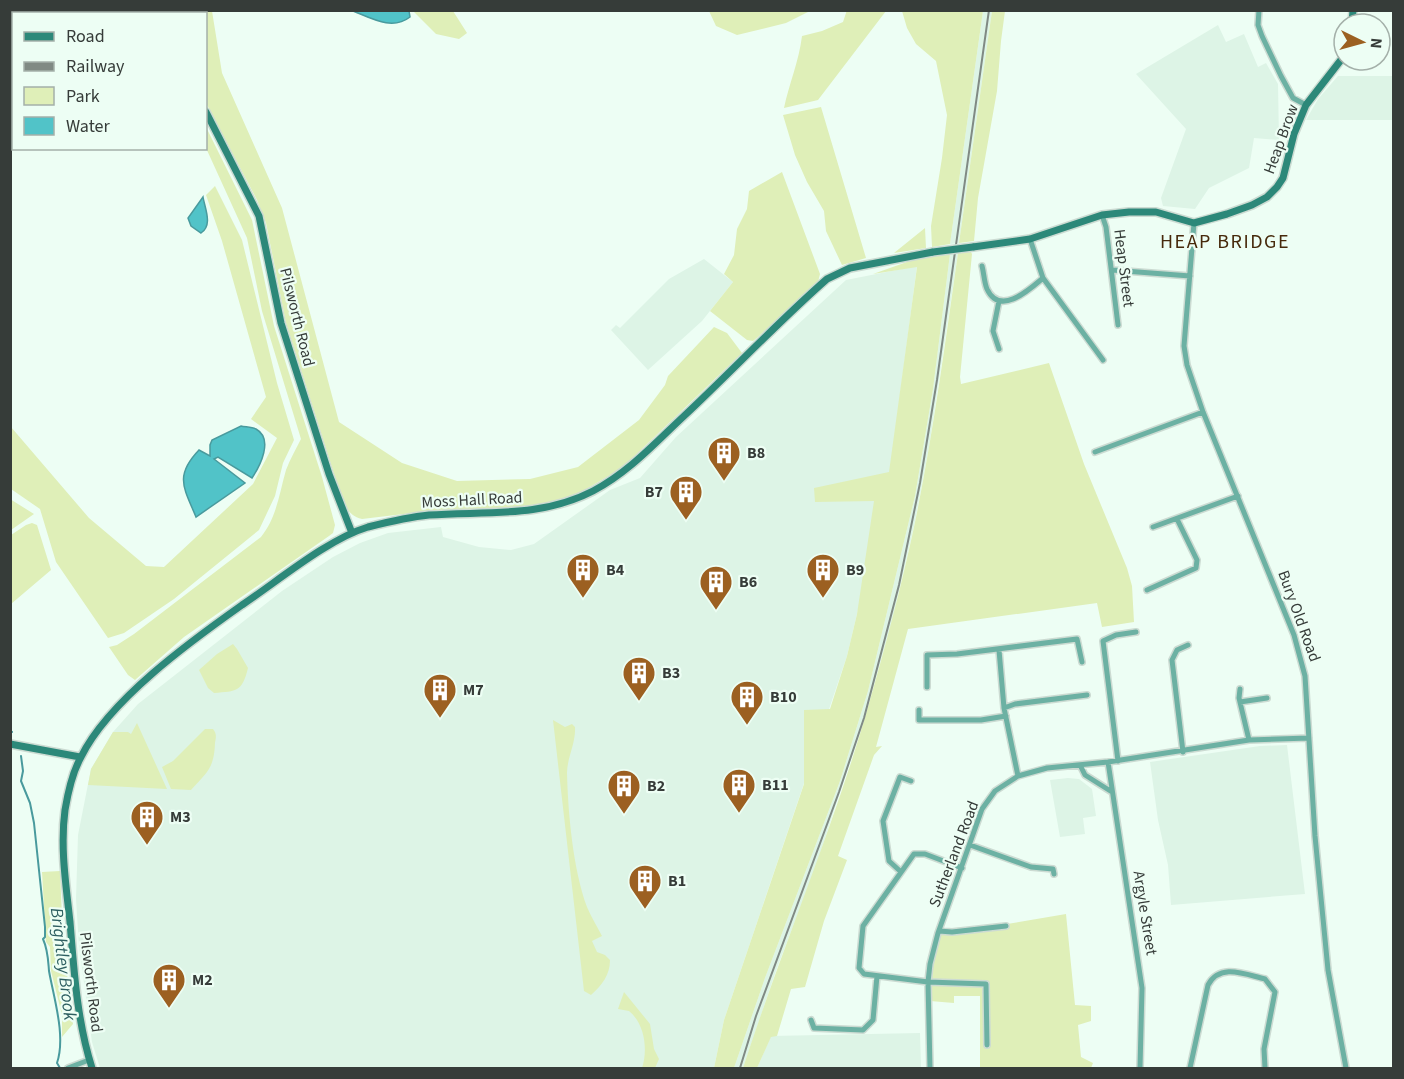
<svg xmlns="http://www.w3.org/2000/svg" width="1404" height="1079" font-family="'Source Sans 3',sans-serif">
<rect width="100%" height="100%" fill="#edfef4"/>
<!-- built -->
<path fill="#ddf4e6" d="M983,11h9l-33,232 -9,1z
M1218,25l8,17 18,-8 14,33 8,-4 12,21 1,56 -25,-2 -5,30 -40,20 -14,21 -32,-3 -2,-8 25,-69 -50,-55z
M1338,76h55v44h-87l12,-21z
M958,253l-29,194 -15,79 -22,96 -25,87 -52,160 -38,99 -34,100h-9l31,-90 75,-197 28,-90 47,-195 18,-107 17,-135z
M704,259l29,23 -31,39 -54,49 -37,-40 5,-5 4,3 49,-49z
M917,266l-28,213 -42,177 -123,364 -10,48h-614l-8,-26 -13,-96 -3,-47 2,-64 13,-66 22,-37 25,-28 144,-113 51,-34 27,-14 28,-10 53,-6 2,10 36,10 32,3 23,-6 76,-54 30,-12 36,-41 170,-157z
M1287,745l18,149 -134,11 -3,-40 -10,-45 -8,-58 110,-16z
M1068,778l11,1 13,10 4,27 -13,2 2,16 -25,3 -10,-57z
M920,1033l1,35h-164l14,-32z"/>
<!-- green -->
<path fill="#dfefb8" d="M847,10l39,1 -68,89 -34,8c5,-24 15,-47 18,-72l20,-5 21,-9z
M171,11h41l10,62 60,135 57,214 63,41 55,18 73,-2 48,-12 61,-47 26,-35 3,-9 46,-49 13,6 15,20 -120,115 -39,23 -20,9 -21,5 -27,4 -103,4 -50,6c-12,-3 -15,-10 -20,-20l-56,-176 -20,-100 -9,-23 -51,-97v-89l-35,-1z
M413,11h40l14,22 -8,6 -23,-5z
M709,11h101l-24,12 -49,12 -21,-9z
M902,11h81l-33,233 -18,3 -1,-21 11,-68 5,-43 -11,-54 -20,-17 -9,-16z
M992,11h13l-4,30 -4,50 -19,107 -4,43 -15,2z
M821,107l45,151 -24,7 -16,-34 -2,-20 -17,-29 -12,-27 -12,-40z
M206,127l46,93 22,106 48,151 13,48 -2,8 -4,3 -145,101 -49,43 -7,-5 -19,-28 8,-2 17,-11 127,-97c16,-20 18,-43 25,-67 4,-11 10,-21 15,-31l-39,-128 -15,-73 -41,-90z
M782,172l38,102 -2,8 -60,55 -5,4 -6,-1 -37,-29 23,-29 -9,-8 10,-19 3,-26 10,-20 2,-18z
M215,186l27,54 35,143 17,57 -11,23 -8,33 -16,34 -85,69 -50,34 -16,5 -52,-76 -16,-53 -29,-20v-62l78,91 57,48 18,1 89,-83 24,-46 -26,-19 15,-22 -44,-156 -16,-46z
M925,228l1,20 -32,5z
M971,252l1,2 -12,123 1,7 88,-21 35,101 43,104 5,18 2,36 -32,5 -5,-24 -189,26 -32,118 6,-1 -8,9 -36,101 9,4 -23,61 -19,66 -14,2 -14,47 -6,1 -14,31h-14c39,-121 90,-238 125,-361 17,-59 33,-119 46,-180 19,-91 31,-183 44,-274z
M950,254l-17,135 -18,107 -47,195 -28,90 -75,197 -31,90h-20l10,-48 80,-236v-74l26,-1 17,-53 10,-42 17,-113 -59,1 -1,-14 75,-16 28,-205 -44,7 48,-17z
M10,499l24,15 -23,16h-1z
M32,523l5,2 14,45 -40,34v-69l15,-10z
M233,644l4,5 11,19c-6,24 -11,23 -34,25l-6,-5 -9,-18 18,-16z
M553,720l12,7 7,-3 3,3c1,16 -8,31 -8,46 1,40 6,96 20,134 4,10 10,19 15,29l-10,5 5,11 8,3 5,5c0,15 -8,25 -19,35l-7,-4z
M137,723l30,66 -79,-4 3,-16 22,-37h15l3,2z
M205,729h8c4,5 3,8 2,14 -1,26 -8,29 -24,47l-20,-1 -9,-22 11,-6z
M60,871l3,69 10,84 -11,13v-22l-11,-44 -1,-24 -4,-5 -4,-70z
M1066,914l9,91 16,1v15l-13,4 3,32 12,6 -2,5h-111v-72h-26v7l-24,-2 3,-35 9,-37 65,-5z
M624,992l26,32 4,25 5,10 -4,9h-13c6,-18 3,-44 -13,-57l-11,-2z"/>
<!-- water -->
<path fill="#51c3c8" stroke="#499a9d" stroke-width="1.5" d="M353,11h56l1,6c-18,14 -39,1 -57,-6z
M203,197c2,12 10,28 -2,36l-10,-7 -3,-8z
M241,426c4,1 11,1 15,3 18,10 4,37 -4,49l-34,-21 -4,2 31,24 -49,34c-12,-29 -22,-41 3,-67l11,6v-11l2,-5z"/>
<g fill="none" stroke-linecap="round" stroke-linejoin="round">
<!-- stream -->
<path stroke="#499a9d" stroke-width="2" d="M10,731l2,1
M21,756l2,15 -2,10 9,22 4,20 11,104v10l-2,2c5,11 5,20 6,32 5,28 17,65 8,92l3,5"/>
<!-- street casing -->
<g stroke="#ccdbd2" stroke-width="8">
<path id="street" d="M1259,10l-1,15 4,11 19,40 12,22 13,7
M1102,215l4,12 12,98
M1194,223l-10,123 3,19 16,47 91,223 11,41 10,160 13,134 18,98
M1030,239l13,39 60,82
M982,266c2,7 2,16 5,23 13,28 43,0 56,-11
M1112,270l78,6
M999,349l-6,-18 6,-30
M1095,452l108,-40
M1153,527l85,-31
M1147,590l49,-22 1,-8 -20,-41
M999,650l5,58 14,68
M927,687v-32l30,-1 120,-15 5,23
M1240,689l-1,9 10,42
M1240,702l27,-4
M1004,708l11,-4 72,-9
M919,710v10h62l25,-4
M1183,752l-11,-92 5,-10 11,-5
M1118,761l-15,-120 13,-6 20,-3
M1108,762l34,226 -2,80
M1080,765l5,10 27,17
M970,845l61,22 22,2 1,5
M962,868l-37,-14h-11l-51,72 -4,42 5,6 64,8 58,2 1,61
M900,871l-11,-10 -6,-40 17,-44 11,4
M939,931l13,1 54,-6
M811,1020l3,8 49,2 10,-10 4,-44
M68,1068l21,-8
M930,1068l-2,-86 2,-18 8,-31 44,-124 13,-18 23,-15 29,-8 61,-6 141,-22 60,-2
M1190,1068l18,-83c12,-22 36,-11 57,-6l10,13 -11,57 1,19"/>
</g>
<!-- secondary casing -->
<g stroke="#ccdbd2" stroke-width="10">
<path id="secondary" d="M166,10l1,4
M1352,24l1,-14
M206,112l53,104 22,107 48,151 23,59
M973,247l57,-8 72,-24 27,-3h27l38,11 33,-9 25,-9 15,-8 10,-10 6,-9 11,-44 12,-29 38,-49
M10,744l70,13
M92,1068c-15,-47 -18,-97 -22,-146 -4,-37 -10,-75 -5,-112 3,-18 7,-37 16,-53 28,-57 110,-116 161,-152 36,-24 86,-66 126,-78 20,-5 41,-10 61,-12 57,-4 112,3 164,-24 36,-19 62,-48 91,-75 48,-45 94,-94 143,-137l23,-11 83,-16"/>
</g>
<!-- street -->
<use href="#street" stroke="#6cb1a3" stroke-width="5"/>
<!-- secondary -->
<use href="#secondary" stroke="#2c8879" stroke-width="7"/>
<!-- rail -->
<path stroke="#808a84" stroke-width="2" d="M740,1068l16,-52 83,-224 25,-74 35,-133 21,-102 17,-103 52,-370"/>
<!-- secondary-bridge casing -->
<g stroke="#ccdbd2" stroke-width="10" stroke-linecap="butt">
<path id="secondary-bridge" d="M933,252l40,-5"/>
</g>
<!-- secondary-bridge -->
<use href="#secondary-bridge" stroke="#2c8879" stroke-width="7"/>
</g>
<!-- icons -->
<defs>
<g id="building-pin" transform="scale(1.725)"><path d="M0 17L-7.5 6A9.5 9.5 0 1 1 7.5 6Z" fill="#9c6021" stroke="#edfef4"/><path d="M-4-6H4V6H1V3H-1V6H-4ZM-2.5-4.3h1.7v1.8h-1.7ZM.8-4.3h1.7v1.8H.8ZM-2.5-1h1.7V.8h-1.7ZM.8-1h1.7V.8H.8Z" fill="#fff"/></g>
</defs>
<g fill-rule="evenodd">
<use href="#building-pin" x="724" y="453"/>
<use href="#building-pin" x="686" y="492"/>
<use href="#building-pin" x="583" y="570"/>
<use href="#building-pin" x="823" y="570"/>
<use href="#building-pin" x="716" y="582"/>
<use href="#building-pin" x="639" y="673"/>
<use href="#building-pin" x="440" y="690"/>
<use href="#building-pin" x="747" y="697"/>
<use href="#building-pin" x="739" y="785"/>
<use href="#building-pin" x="624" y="786"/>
<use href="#building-pin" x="147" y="817"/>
<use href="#building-pin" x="645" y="881"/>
<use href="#building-pin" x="169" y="980"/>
</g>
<g text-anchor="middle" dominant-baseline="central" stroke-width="4.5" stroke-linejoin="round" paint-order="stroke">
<!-- street labels -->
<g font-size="16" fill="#363c39" stroke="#edfef4">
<text transform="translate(1281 139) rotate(-70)">Heap Brow</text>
<text transform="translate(1124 268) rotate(83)">Heap Street</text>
<text transform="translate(297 317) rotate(76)">Pilsworth Road</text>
<text transform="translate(472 500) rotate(-3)">Moss Hall Road</text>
<text transform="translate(1299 616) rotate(70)">Bury Old Road</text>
<text transform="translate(954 854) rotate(-69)">Sutherland Road</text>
<text transform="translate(1145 913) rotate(81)">Argyle Street</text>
<text transform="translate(91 982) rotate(83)">Pilsworth Road</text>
</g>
<!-- poi labels -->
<g font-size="16" font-weight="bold" fill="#363c39" stroke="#edfef4" text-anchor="start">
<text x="747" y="453">B8</text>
<text x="663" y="492" text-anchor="end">B7</text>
<text x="606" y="570">B4</text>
<text x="846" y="570">B9</text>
<text x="739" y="582">B6</text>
<text x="662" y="673">B3</text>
<text x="463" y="690">M7</text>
<text x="770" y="697">B10</text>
<text x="762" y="785">B11</text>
<text x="647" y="786">B2</text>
<text x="170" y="817">M3</text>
<text x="668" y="881">B1</text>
<text x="192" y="980">M2</text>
</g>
<!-- water labels -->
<g font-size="18" font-style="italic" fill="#2e5f61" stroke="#edfef4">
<text transform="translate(63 964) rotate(83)">Brightley Brook</text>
</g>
<!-- quarter labels -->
<g font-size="20" letter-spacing="1.5" fill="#46290b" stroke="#edfef4">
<text x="1225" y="242">HEAP BRIDGE</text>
</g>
</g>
<!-- border -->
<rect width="1404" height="1079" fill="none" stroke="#363c39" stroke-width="24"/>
<!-- legend -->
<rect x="12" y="12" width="195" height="138" fill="#edfef4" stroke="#a4b0a9" stroke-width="1.5"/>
<rect x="24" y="32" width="30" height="9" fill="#2c8879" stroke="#a4b0a9" stroke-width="1.5"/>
<text x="66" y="42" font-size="18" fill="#363c39">Road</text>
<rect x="24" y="62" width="30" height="9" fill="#808a84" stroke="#a4b0a9" stroke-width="1.5"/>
<text x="66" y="72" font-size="18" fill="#363c39">Railway</text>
<rect x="24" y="87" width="30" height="18" fill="#dfefb8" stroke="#a4b0a9" stroke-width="1.5"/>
<text x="66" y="102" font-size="18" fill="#363c39">Park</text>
<rect x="24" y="117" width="30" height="18" fill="#51c3c8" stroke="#a4b0a9" stroke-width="1.5"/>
<text x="66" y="132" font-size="18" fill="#363c39">Water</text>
<!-- north arrow -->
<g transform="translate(1362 42) rotate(95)"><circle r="28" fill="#edfef4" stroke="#a4b0a9" stroke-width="1.5"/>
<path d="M0-4.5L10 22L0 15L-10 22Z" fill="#9c6021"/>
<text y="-9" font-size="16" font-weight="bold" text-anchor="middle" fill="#363c39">N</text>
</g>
</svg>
